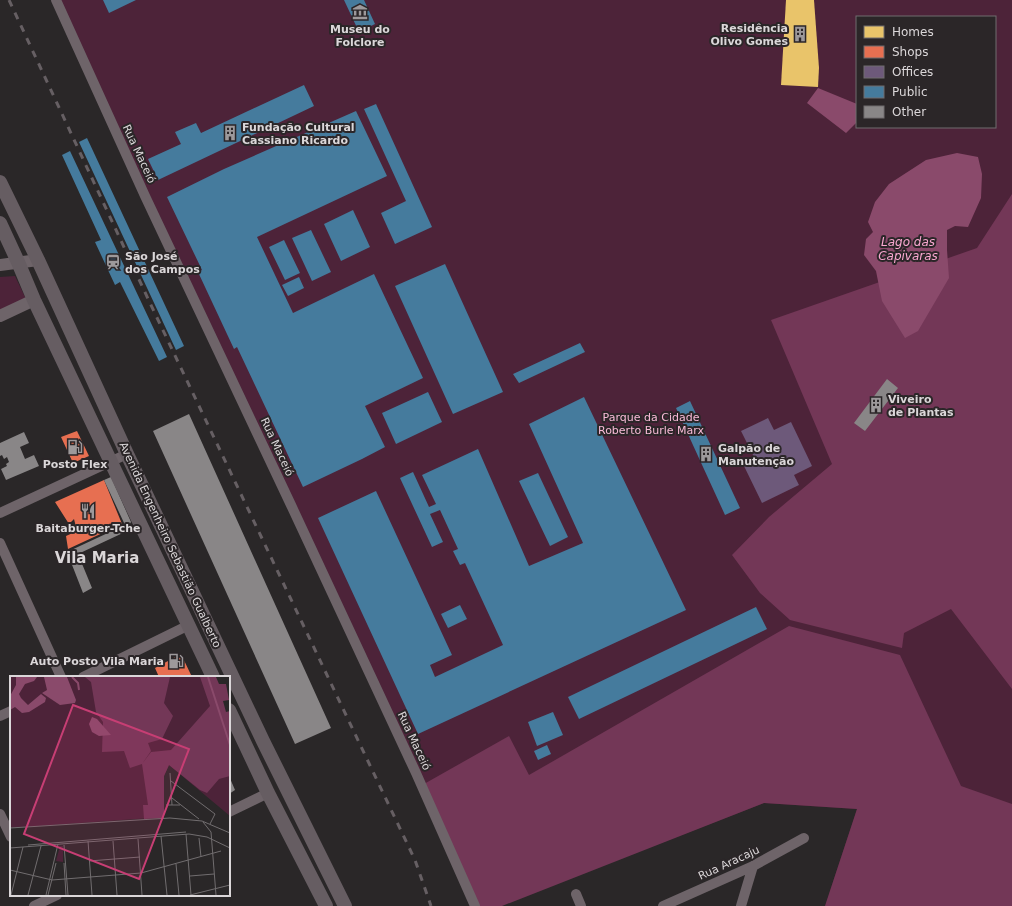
<svg xmlns="http://www.w3.org/2000/svg" width="1012" height="906" font-family="'DejaVu Sans',sans-serif">
<rect width="100%" height="100%" fill="#2a2728"/>
<!-- green -->
<path fill="#4d2339" fill-rule="evenodd" d="M59,0h953v906h-187l32,-97 -93,-6 -266,103h-15l-191,-395zM857,17h138v110h-138z
M15,276l11,23 -26,13v-35z"/>
<!-- forest -->
<path fill="#733757" d="M1012,194v495l-61,-80 -47,24 -2,15 -112,-28 -30,-27 -28,-38 37,-38 63,-53 -61,-144 206,-72z
M789,626l111,29 61,131 51,18v102h-187l32,-97 -93,-6 -262,103h-26l-52,-122 85,-48 20,39z"/>
<!-- water -->
<path fill="#8a4a6b" d="M818,88l39,16v18l-11,11 -39,-30z
M957,153l21,4 4,17 -1,24 -13,29 -13,-1 -8,4v20l2,28 -31,53 -13,7 -23,-37 -6,-30 -12,-16 2,-16 7,-7 -5,-10 7,-20 14,-18 37,-24z"/>
<!-- homes -->
<path fill="#e9c46a" d="M786,0h28l5,68 -1,19 -37,-2z"/>
<!-- shops -->
<path fill="#e76f51" d="M77,431l12,25 -16,7 -12,-26z
M104,480l18,44 -54,25 -2,-13 11,-5 -3,-12 -5,5 -14,-22z
M181,654l11,23h-33l-4,-9z"/>
<!-- offices -->
<path fill="#6d597a" d="M768,418l6,12 17,-8 21,44 -18,9 5,10 -37,18 -18,-37 12,-5 -15,-30z"/>
<!-- public -->
<path fill="#457b9d" d="M103,0h33l-27,13z
M344,0h20l11,24 -16,8z
M304,85l10,21 -156,74 -10,-21 33,-15 -6,-12 21,-9 5,10z
M376,104l56,123 -37,17 -14,-31 25,-12 -42,-92z
M356,111l31,65 -130,61 36,76 81,-39 49,104 -58,28 20,41 -23,12 -59,28 -66,-140 -3,2 -36,-77 4,-2 -35,-73 57,-28z
M87,138l97,208 -8,4 -97,-208z
M70,151l97,206 -8,4 -39,-79 -5,3 -20,-43 6,-2 -39,-85z
M353,210l17,37 -29,14 -17,-37z
M311,230l20,42 -19,9 -20,-43z
M284,240l16,33 -15,7 -16,-33z
M445,264l58,128 -50,22 -58,-128z
M299,277l5,11 -16,8 -6,-11z
M580,343l5,9 -66,31 -6,-9z
M428,392l14,30 -46,22 -14,-31z
M584,397l102,213 -268,124 -100,-216 58,-27 76,164 -22,10 5,12 68,-32 -38,-82 -5,2 -7,-14 5,-2 -18,-39 -10,4 13,28 -11,5 -32,-69 13,-6 16,35 7,-3 -14,-29 56,-26 51,117 54,-23 -54,-119z
M690,401l50,107 -15,7 -49,-107z
M538,473l30,64 -18,9 -31,-65z
M460,605l7,14 -19,9 -7,-14z
M756,607l11,22 -188,90 -11,-22z
M553,712l10,23 -26,11 -9,-24z
M547,745l4,9 -13,6 -4,-9z"/>
<!-- building -->
<path fill="#898687" d="M887,379l11,9 -33,43 -11,-8z
M189,414l142,314 -36,16 -142,-313z
M24,432l5,11 -9,4 5,12 9,-4 5,11 -33,14 -5,-11 6,-3 -1,-2 3,-2 -2,-5 -3,2 -2,-4 -2,1v-13z
M111,477l20,45 -6,10 -47,22 14,34 -9,5 -16,-41 58,-27 -21,-45z
M229,776l6,14 -6,4z"/>
<g fill="none" stroke-linecap="round" stroke-linejoin="round">
<!-- minor -->
<path stroke="#6e6469" stroke-width="10" d="M56,0l89,196 146,309 125,268 59,133
M0,513l127,-59
M0,543l61,134
M83,677l106,-52
M0,716l11,-5
M229,812l39,-19
M0,814l11,23
M576,894l5,12
M34,906l23,-11
M663,906l90,-40 51,-28
M741,906l12,-40"/>
<!-- tertiary -->
<path stroke="#6e6469" stroke-width="12" d="M0,265l38,-5
M0,316l34,-16"/>
<!-- secondary -->
<path stroke="#665d62" stroke-width="14" d="M0,182l38,78 89,194 136,287 82,165
M0,223l18,39 16,38 179,377
M229,710l39,83 58,113"/>
<!-- rail -->
<path stroke="#665f63" stroke-width="3" stroke-dasharray="7 7" stroke-linecap="butt" d="M9,0l141,303 265,557 16,46"/>
</g>
<!-- icons -->
<defs>
<g id="museum-bare" transform="scale(1.2)"><path d="M0-6L6-3V-2H-6V-3ZM-5-1h2V3h-2ZM-1-1h2V3h-2ZM3-1h2V3H3ZM-6 4H6V6H-6Z" fill="#9d999b" stroke="#2b2628" stroke-width="2.5" paint-order="stroke"/></g>
<g id="building-bare" transform="scale(1.2)"><path d="M-4-6H4V6H1V3H-1V6H-4ZM-2.5-4.3h1.7v1.8h-1.7ZM.8-4.3h1.7v1.8H.8ZM-2.5-1h1.7V.8h-1.7ZM.8-1h1.7V.8H.8Z" fill="#9d999b" stroke="#2b2628" stroke-width="2.5" paint-order="stroke"/></g>
<g id="station-bare" transform="scale(1.2)"><path d="M-3-6H3Q5-6 5-4V2Q5 4 3 4L4.5 6H3L1.5 4h-3L-3 6H-4.5L-3 4Q-5 4-5 2V-4Q-5-6-3-6ZM-3.5-4v3h7v-3ZM-3.5 1v1.5H-2V1ZM2 1v1.5H3.5V1Z" fill="#9d999b" stroke="#2b2628" stroke-width="2.5" paint-order="stroke"/></g>
<g id="fuel-bare" transform="scale(1.2)"><path d="M-5.5-6h7V0h2V4h1.3V-2.5L3-4.5l.8-.8L6-3V5H2.5V1h-1V6h-7ZM-4.2-4.7v3.2H.2V-4.7Z" fill="#9d999b" stroke="#2b2628" stroke-width="2.5" paint-order="stroke"/></g>
<g id="restaurant-bare" transform="scale(1.2)"><path d="M-5-6h1v4h1v-4h1v4h1v-4h1v5L-1.5 .5V6h-2V.5L-5-1ZM5-6V6H3V1.5H1.5Q1.5-4 5-6Z" fill="#9d999b" stroke="#2b2628" stroke-width="2.5" paint-order="stroke"/></g>
</defs>
<g fill-rule="evenodd">
<use href="#museum-bare" x="360" y="12"/>
<use href="#building-bare" x="800" y="34"/>
<use href="#building-bare" x="230" y="133"/>
<use href="#station-bare" x="113" y="262"/>
<use href="#building-bare" x="876" y="405"/>
<use href="#fuel-bare" x="75" y="447"/>
<use href="#building-bare" x="706" y="454"/>
<use href="#restaurant-bare" x="88" y="511"/>
<use href="#fuel-bare" x="176" y="661"/>
</g>
<g text-anchor="middle" dominant-baseline="central" stroke-width="4" stroke-linejoin="round" paint-order="stroke">
<!-- poi labels -->
<g font-size="11" font-weight="bold" fill="#dbd7d9" stroke="#2b2628" text-anchor="start">
<text x="788" y="28" text-anchor="end">Residência<tspan x="788" dy="13">Olivo Gomes</tspan></text>
<text x="360" y="29" text-anchor="middle">Museu do<tspan x="360" dy="13">Folclore</tspan></text>
<text x="242" y="127">Fundação Cultural<tspan x="242" dy="13">Cassiano Ricardo</tspan></text>
<text x="125" y="256">São José<tspan x="125" dy="13">dos Campos</tspan></text>
<text x="888" y="399">Viveiro<tspan x="888" dy="13">de Plantas</tspan></text>
<text x="718" y="448">Galpão de<tspan x="718" dy="13">Manutenção</tspan></text>
<text x="75" y="464" text-anchor="middle">Posto Flex</text>
<text x="88" y="528" text-anchor="middle">Baitaburger-Tche</text>
<text x="164" y="661" text-anchor="end">Auto Posto Vila Maria</text>
</g>
<!-- street labels -->
<g font-size="11" fill="#dbd7d9" stroke="#2b2628">
<text transform="translate(139 154) rotate(65)">Rua Maceió</text>
<text transform="translate(277 447) rotate(65)">Rua Maceió</text>
<text transform="translate(170 545) rotate(65)">Avenida Engenheiro Sebastião Gualberto</text>
<text transform="translate(414 741) rotate(65)">Rua Maceió</text>
<text transform="translate(729 863) rotate(-25)">Rua Aracaju</text>
</g>
<!-- park labels -->
<g font-size="11" fill="#f8bad7" stroke="#2b2628">
<text x="651" y="417">Parque da Cidade<tspan x="651" dy="13">Roberto Burle Marx</tspan></text>
</g>
<!-- water labels -->
<g font-size="12" font-style="italic" fill="#faa8d1" stroke="#2b2628">
<text x="908" y="242">Lago das<tspan x="908" dy="14">Capivaras</tspan></text>
</g>
<!-- district labels -->
<g font-size="15" font-weight="bold" fill="#dbd7d9" stroke="#2b2628">
<text x="97" y="558">Vila Maria</text>
</g>
</g>
<!-- overview -->
<g transform="translate(10 676)">
<rect width="220" height="220" fill="#2a2728"/>
<path d="M0,1h195l25,76v63l-61,-51 -5,11v41l-154,11zM50,170h3v16l-7,-1z" fill="#4d2339"/>
<path d="M75,1h85l-6,26 9,13 -11,23 -14,4 3,8 -9,13 -12,4 -6,-17 -22,1 1,-30 -7,-10 -5,-30zM190,1h16l3,7h7l3,16 -6,1 3,11 4,-1v65l-11,3 -12,14 -7,-3 -31,-25 -5,11v42l-20,1 -1,-14h5l-6,-41 9,-12 20,-2 39,-44z" fill="#733757"/>
<path d="M6,1h21l-3,4 -9,3 -6,10 2,4 7,7 13,-11 5,4 -1,4 -16,10 -7,1 -7,-6 -5,3v-14l6,-11zM34,1h23l9,23 -1,3 -15,2 -18,-12 5,-3zM82,41l5,2 14,16 -12,1 -7,-4 -3,-8z" fill="#8a4a6b"/>
<path fill="none" stroke="#8a4a6b" stroke-width="2" d="M62,1l6,6 1,7M198,1l22,68"/>
<path fill="none" stroke="#716d6f" stroke-width="1" d="M160,97l2,32M161,105l44,33 -5,10M162,122l27,21M156,129h14M193,146l8,10 5,63M0,152l160,-10 32,3 28,12M176,158l5,61M151,160l6,59M189,162l2,19M128,163l4,56M78,165l4,54M103,165l4,54M18,169l158,-13M54,169l4,50M0,172l179,-14 18,3 23,11M79,185l51,-4M54,187l2,32M166,188l3,31M0,194l42,10 89,-7 80,-22M180,200l24,-2M1,219l12,-48M18,219l13,-49M36,219l12,-51M38,219l8,-32M180,219l40,-10"/>
<path fill="#c73e74" fill-opacity="0.15" stroke="#c73e74" stroke-width="2" d="M63,29l116,44 -50,130 -115,-45z"/>
<rect width="220" height="220" fill="none" stroke="#dbd7d9" stroke-width="2"/>
</g>
<!-- legend -->
<rect x="856" y="16" width="140" height="112" fill="#2b2628" stroke="#716d6f"/>
<rect x="864" y="26" width="20" height="12" fill="#e9c46a" stroke="#716d6f"/>
<text x="892" y="36" font-size="12" fill="#dbd7d9">Homes</text>
<rect x="864" y="46" width="20" height="12" fill="#e76f51" stroke="#716d6f"/>
<text x="892" y="56" font-size="12" fill="#dbd7d9">Shops</text>
<rect x="864" y="66" width="20" height="12" fill="#6d597a" stroke="#716d6f"/>
<text x="892" y="76" font-size="12" fill="#dbd7d9">Offices</text>
<rect x="864" y="86" width="20" height="12" fill="#457b9d" stroke="#716d6f"/>
<text x="892" y="96" font-size="12" fill="#dbd7d9">Public</text>
<rect x="864" y="106" width="20" height="12" fill="#898687" stroke="#716d6f"/>
<text x="892" y="116" font-size="12" fill="#dbd7d9">Other</text>
</svg>
